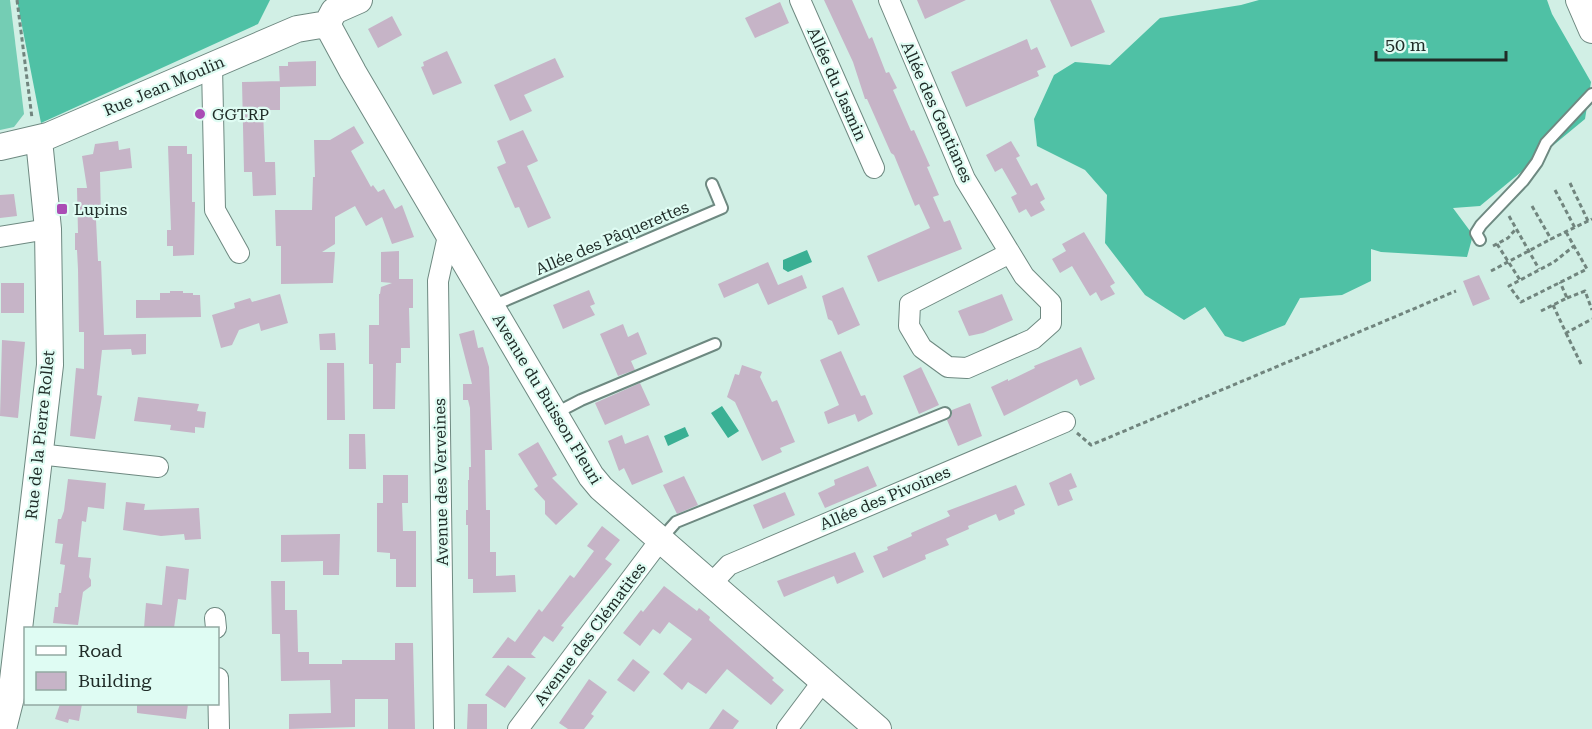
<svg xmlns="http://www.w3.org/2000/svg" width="1592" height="729" font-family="'Roboto Serif',serif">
<rect width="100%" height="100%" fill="#d1efe5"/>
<!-- green -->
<path fill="#74cdb4" d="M0,0h10l14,114 -10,13 -14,3z"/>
<!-- forest -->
<path fill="#4fc1a5" d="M17,0h253l-12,24 -217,99z
M1259,0h288l5,14 39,68 -6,37 -105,87 -27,2 20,27 -6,22 -86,-5 -10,-3v32l-29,14 -42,3 -15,27 -42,17 -18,-6 -20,-29 -21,13 -39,-25 -40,-52 2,-48 -22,-25 -48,-24 -3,-27 20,-44 21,-13 35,3 50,-47 81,-13z"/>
<!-- water -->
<path fill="#3ab094" d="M807,250l5,12 -24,10 -5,-3v-9z
M722,406l17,25 -11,7 -17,-25z
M685,427l4,9 -21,10 -4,-10z"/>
<!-- building -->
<path fill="#c6b4c7" d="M824,0h28l17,39 3,-2 14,36 3,-1 8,16 -4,2 18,41 3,-1 16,36 -3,1 12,28 -6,2 11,25 6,-2 12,29 -84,33 -11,-26 63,-28 -11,-24 -4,2 -21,-51 -3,-2 -24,-54h-2l-12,-37z
M917,0h49l-41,19z
M1050,0h41l14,32 -34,15z
M780,2l9,21 -34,15 -10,-20z
M392,16l10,19 -24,13 -10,-19z
M1027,39l4,11 6,-3 9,20 -9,4 2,5 -73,31 -15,-35z
M447,51l15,32 -29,12 -12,-28 3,-1 -1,-4z
M555,58l9,19 -40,18 8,16 -22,10 -16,-36z
M316,61v25l-36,1 -1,-21h9v-4z
M280,81v29h-17l2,52h10l1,33 -23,1 -1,-24h-8l-2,-90z
M354,126l10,17 -13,8 20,36 2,-2 5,7 6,-3 11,20 7,-4 12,32 -22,7 -10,-27 -16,9 -11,-20 -20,11v27l-13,8h13l-2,31 -52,1v-38h-5l-1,-36h37l1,-33h2l-1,-37h16z
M523,130l15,31 -11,5 24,52 -23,10 -9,-21 -4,1 -18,-41 9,-4 -9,-22z
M118,141l1,9 11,-2 2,20 -32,4 1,48h-5l2,41h3l3,74 42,-1v20l-14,1 -1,-6 -29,1 -5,45 5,1 -7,43 -25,-3 6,-68 8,1v-37h-5l-1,-63 -1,-19h-2v-17h3l-1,-45h10l-5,-32 11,-2 2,-10z
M1011,141l9,15 -4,2 15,28 6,-3 8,16 -5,3 5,8 -14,7 -5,-8 -7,4 -8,-16 6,-3 -15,-26 -7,4 -9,-17z
M168,146h19v8h5v48h3l-1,53 -21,1v-10h-6v-16h4z
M14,194l3,22 -17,2v-23z
M1084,232l31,51 -5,3 5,8 -14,7 -5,-9 -6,4 -18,-30 -12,7 -8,-14 14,-8 -4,-7z
M399,251v28h14v29h-4l1,40h-9v15h-5l-1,46h-22v-45h-4v-39h10v-31h1l1,-7 11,-4 -11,-1v-30z
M768,262l10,23 24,-10 5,13 -39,17 -10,-22 -34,15 -6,-14z
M1479,275l11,24 -17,7 -10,-25z
M1,283h23v30h-23z
M843,287l17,38 -22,10 -6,-14 -4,-2 -6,-23z
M589,290l6,14 -5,2 5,9 -32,14 -10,-24z
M170,291h13v2h10v2h7l1,22 -65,1v-18h24v-7h10z
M280,294l8,29 -27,8 -2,-8 -20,7 -7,15 -11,3 -9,-33 23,-7 -1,-5 16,-5 2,4z
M1002,294l11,26 -30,13 -14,3 -11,-25z
M623,324l5,13 10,-5 9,22 -16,7 4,9 -17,6 -18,-42z
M474,330l4,18 5,-1 6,20 3,83h-7l1,60h4v42h6v24l19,-1 1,17 -43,1v-14h-5v-54h-2v-15h2v-30h1v-13h2l-1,-59 -2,-8h-5v-16h9l-13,-50z
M335,333l1,17h-16l-1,-16z
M2,340l23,2 -7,76 -18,-2z
M1081,347l14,32 -15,7 -3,-7 -73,37 -13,-29 17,-8v2l27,-13 -1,-2z
M841,351l20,45 4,-1 8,19 -15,8 -3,-8 -27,10 -4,-12 15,-7 -19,-45z
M327,363h17l1,57h-18z
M742,365l20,7 -2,5 12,25 5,-2 18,42 -15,6 2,4 -20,9 -27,-59 -8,-5 8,-23 4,1z
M921,367l18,38 -20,9 -16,-38z
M640,383l10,22 -45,20 -10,-22z
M138,397l61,7 -2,7 9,1 -2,16 -9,-1v6l-25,-3 1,-5 -37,-4z
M970,403l12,33 -24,10 -11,-26 5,-5v-5z
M349,434h16l1,35h-17z
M622,435l3,9 23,-9 15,37 -31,13 -8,-17 -5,3 -11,-30z
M538,442l19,33 -5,3 26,26 -22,21 -11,-11v-13l-11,-12 4,-3 -20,-32z
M868,466l9,20 -52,22 -7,-15 17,-8 -1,-5z
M1071,473l6,14 -8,3 4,10 -15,6 -9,-23z
M383,475h25v28h-6l1,28h13v56h-20v-28h-6v-6l-13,-1v-49h6z
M684,476l14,29 -21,9 -14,-29z
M68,479l38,4 -2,26 -16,-2 -2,15 -4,-1 -4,36 13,1 -2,19 2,3v6l-8,6 -5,33 -25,-2 2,-16h3l1,-14h2l4,-28 -5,-1 3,-20 -8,-1 3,-24h3l3,-8z
M1016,485l9,20 -11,5 1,4 -16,7 -3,-7 -28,12 1,3 -23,10 3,6 -24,10 1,4 -43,19 -10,-22 15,-6 -1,-3 25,-11 -1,-3 39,-17 -3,-5z
M785,492l10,23 -32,14 -10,-24z
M126,502l19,2 -1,6 55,-2 2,31 -16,1 -1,-6 -23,2 -38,-6z
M602,526l18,14 -15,19 7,5 -51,62 3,1 -11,15 -9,-6 -13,18 5,4h-44l16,-21 7,5 24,-33 3,3 28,-37 4,3 20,-27 -7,-5z
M340,534l-1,41h-16v-14l-42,1v-27z
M855,552l9,20 -27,12 -3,-8 -50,21 -7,-16z
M166,566l23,3 -3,31 -8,-1 -4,29h-30l2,-25 16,2z
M271,581h14v29h12l1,42h11v12h33v-4h53v-17h18l2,86h-27v-30h-33v28l-66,2v-15l42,-1 -1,-33 -49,1 -1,-47h-8z
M664,586l33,25 2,-3 11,9 -1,3 65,58 -2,2 12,10 -13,15 -44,-36 -21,25 -18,-12 -6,8 -19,-16 29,-35 -23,-17 -9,12 -7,-5 -13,17 -17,-13 18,-23 2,2z
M633,659l17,13 -16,20 -17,-12z
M508,665l18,13 -21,30 -20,-13z
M589,679l18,13 -16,22 3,2 -10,13h-16l-9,-6z
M60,704h22l-3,17 -10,-2 -1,4 -13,-4z
M137,704h51l-2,15 -49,-6z
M468,704h19v25h-20z
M723,709l16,12 -6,8h-24z"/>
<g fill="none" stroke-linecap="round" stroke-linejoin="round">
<!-- service casing -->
<g stroke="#6e8981" stroke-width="14">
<path id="service" d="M1480,240l-4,-7 5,-8 42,-44 14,-19 9,-19 46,-49
M492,306l230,-98 -10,-24
M554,414l27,-14 134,-56
M661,539l15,-17 269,-109"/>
</g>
<!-- minor casing -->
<g stroke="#6e8981" stroke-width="22">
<path id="minor" d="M800,0l74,168
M889,0l76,179 59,97 27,27v20l-18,16 -66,29 -19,-1 -26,-19 -13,-22 1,-22 100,-51
M212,66l3,144 24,43
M0,237l48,-8
M38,454l120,13
M712,583l17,-18 336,-143
M215,618l1,10
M218,678l1,51
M444,729l-6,-448 10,-45
M518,729l143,-190
M787,729l36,-48"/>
</g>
<!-- tertiary casing -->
<g stroke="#6e8981" stroke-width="28">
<path id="tertiary" d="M1579,0l13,30
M327,24l26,48 238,404 10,12 277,241
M327,24l7,-13 25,-11
M0,147l48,-11 249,-107 30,-5
M3,729l8,-32 39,-332 -2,-136 -9,-89"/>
</g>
<!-- path -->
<path stroke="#71857e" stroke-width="3" stroke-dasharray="4.5 3" stroke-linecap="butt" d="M17,0l15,118
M1570,183l18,38
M1555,190l20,38
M1532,206l19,33 41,-20
M1509,216l30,53
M1566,232l21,37 -66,33 -12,-16 45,-24 20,-16
M1497,244l23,36
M1493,246l15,-8 7,-8
M1491,271l60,-32
M1567,298l18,-7 7,19
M1553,305l13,28 26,-14
M1541,311l26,-13 -7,-16
M1566,333l16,33
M1077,433l14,12 365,-154"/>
<!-- service -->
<use href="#service" stroke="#fff" stroke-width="10"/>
<!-- minor -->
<use href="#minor" stroke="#fff" stroke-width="20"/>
<!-- tertiary -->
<use href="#tertiary" stroke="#fff" stroke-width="26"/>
</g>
<!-- markers -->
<g fill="#aa4cb5" stroke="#dffcf3" stroke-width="2">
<circle cx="200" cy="114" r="6"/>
<rect x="56" y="203" width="12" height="12" rx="3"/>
</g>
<g text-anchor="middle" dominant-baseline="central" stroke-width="4.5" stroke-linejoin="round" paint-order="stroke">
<!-- street labels -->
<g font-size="16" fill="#202c28" stroke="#dffcf3">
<text transform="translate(837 84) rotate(66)">Allée du Jasmin</text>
<text transform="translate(164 86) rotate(-23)">Rue Jean Moulin</text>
<text transform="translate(937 112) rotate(66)">Allée des Gentianes</text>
<text transform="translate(612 238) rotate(-23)">Allée des Pâquerettes</text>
<text transform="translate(547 399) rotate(59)">Avenue du Buisson Fleuri</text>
<text transform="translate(40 435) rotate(-84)">Rue de la Pierre Rollet</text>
<text transform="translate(441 482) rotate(-91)">Avenue des Verveines</text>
<text transform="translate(885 498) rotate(-23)">Allée des Pivoines</text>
<text transform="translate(590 634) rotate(-53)">Avenue des Clématites</text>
</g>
<!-- poi labels -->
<g font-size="16" fill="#202c28" stroke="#dffcf3" text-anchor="start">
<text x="212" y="114">GGTRP</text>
<text x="74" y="209">Lupins</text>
</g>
</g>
<!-- legend -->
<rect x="24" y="627" width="195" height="78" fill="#dffcf3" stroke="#93a9a2" stroke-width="1.5"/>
<rect x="36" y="646" width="30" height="9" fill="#ffffff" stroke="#93a9a2" stroke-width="1.5"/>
<text x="78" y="657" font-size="18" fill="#202c28">Road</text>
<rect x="36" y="672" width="30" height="18" fill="#c6b4c7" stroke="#93a9a2" stroke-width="1.5"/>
<text x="78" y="687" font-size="18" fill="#202c28">Building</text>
<!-- scale -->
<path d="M1376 51v9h130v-9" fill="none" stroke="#202c28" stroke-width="3"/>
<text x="1385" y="51" font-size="18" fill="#202c28" stroke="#dffcf3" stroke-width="4.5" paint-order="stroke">50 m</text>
</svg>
